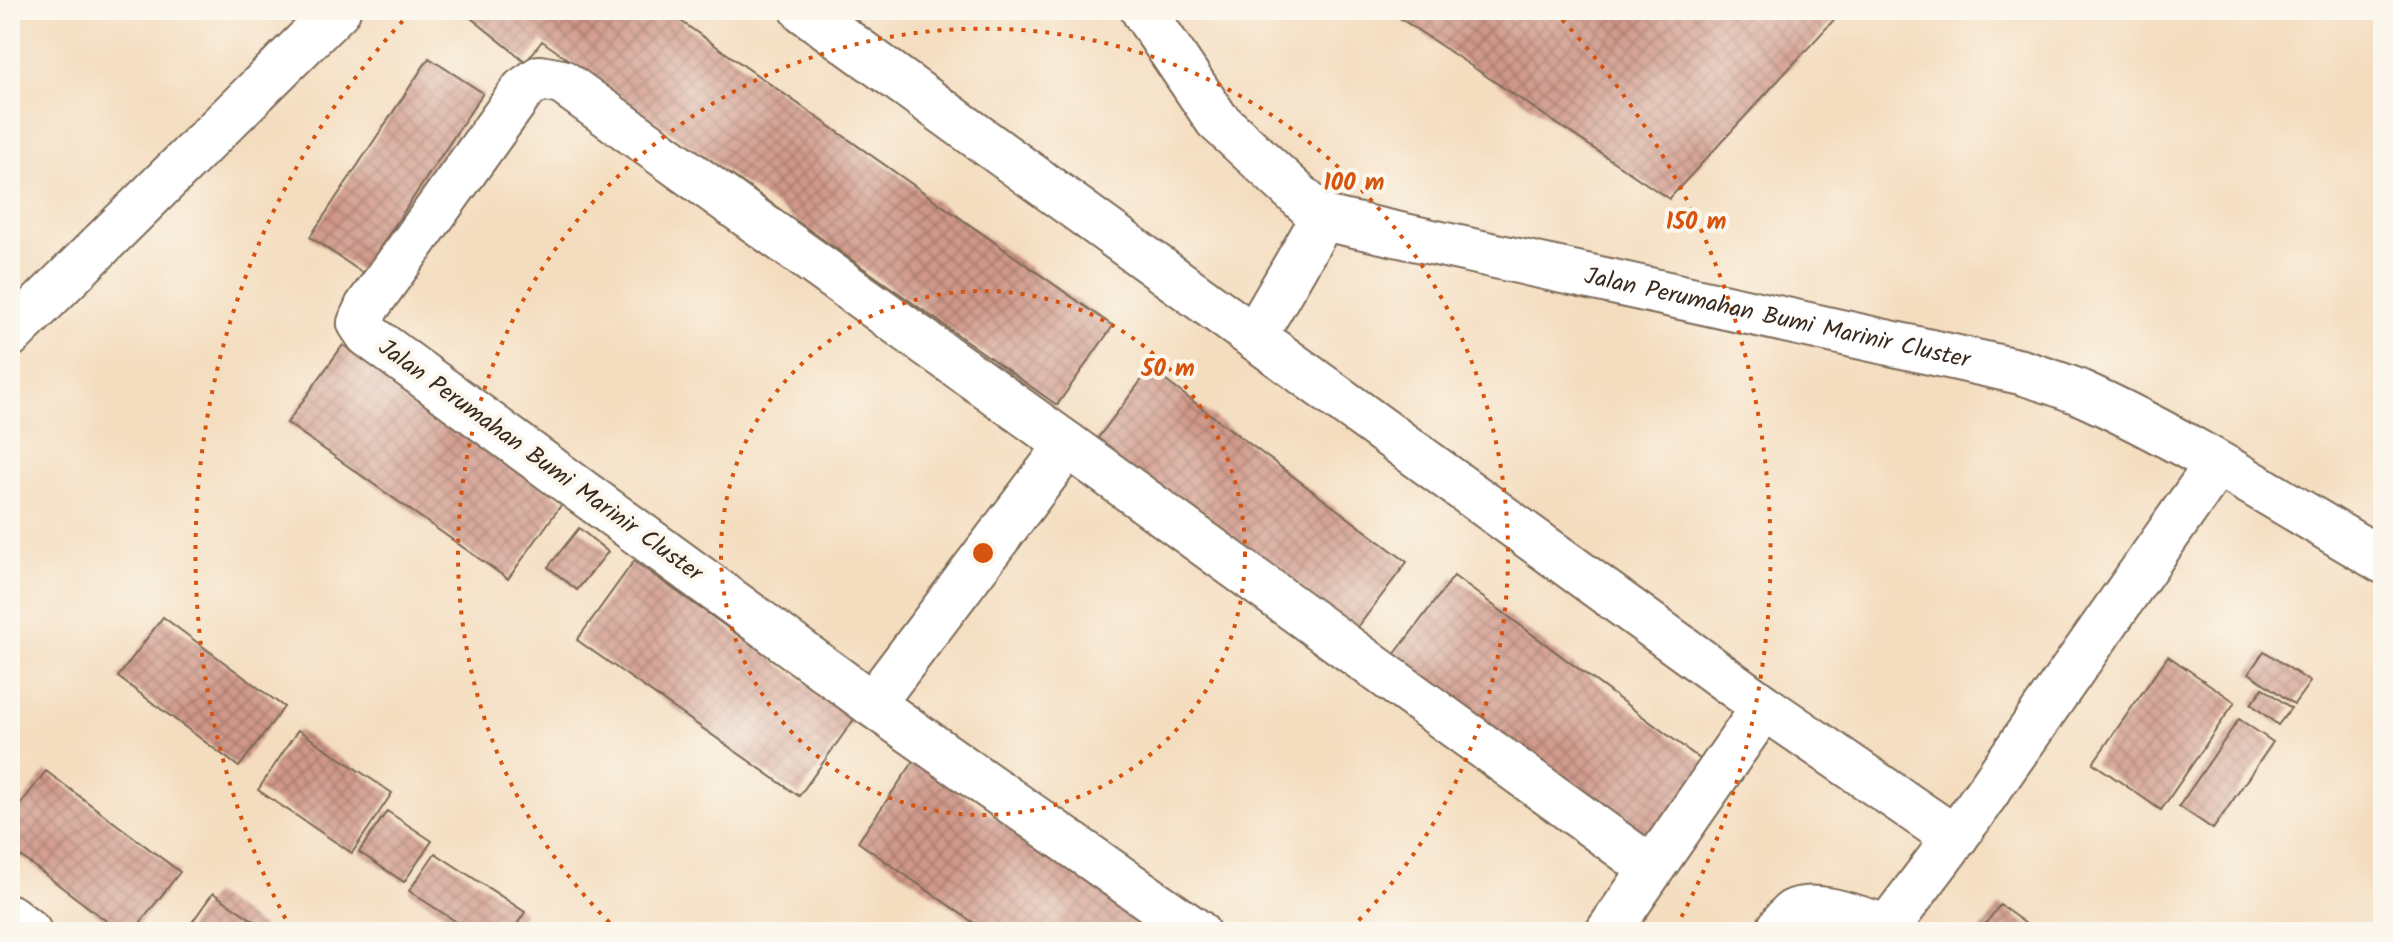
<svg xmlns="http://www.w3.org/2000/svg" width="2393" height="942" font-family="Kalam,sans-serif">
<defs>
<pattern id="building-cross-hatch" width="8" height="8" patternUnits="userSpaceOnUse" patternTransform="scale(2)"><rect width="8" height="8" fill="#d09889"/><path d="M0 0l8 8M0 8l8-8" fill="none" stroke="#aa7c6f"/></pattern>
</defs>
<rect width="100%" height="100%" fill="#fbf7ec"/>
<filter id="ink" filterUnits="userSpaceOnUse"><feTurbulence type="fractalNoise" baseFrequency=".0125" numOctaves="2"/><feDisplacementMap in="SourceGraphic" scale="16" xChannelSelector="R" yChannelSelector="G"/><feConvolveMatrix kernelMatrix="1 2 1 2 8 2 1 2 1" color-interpolation-filters="sRGB"/></filter>
<filter id="wash" filterUnits="userSpaceOnUse"><feTurbulence type="fractalNoise" baseFrequency=".006" numOctaves="4" result="noise"/><feDisplacementMap in="SourceGraphic" scale="32" xChannelSelector="R" yChannelSelector="G"/><feGaussianBlur stdDeviation="1.8" result="paint"/><feColorMatrix in="noise" values="0 0 0 0 0 0 0 0 0 0 0 0 0 0 0 0 0 1.4 0 .05"/><feComposite in="paint" operator="in"/></filter>
<g filter="url(#wash)">
<rect width="100%" height="100%" fill="#f4ddbf"/>
<g id="blocks">
<!-- building -->
<path fill="url(#building-cross-hatch)" d="M461,10h204l448,316 -56,79 -515,-364 -16,21z
M1388,10h455l-174,189z
M429,58l54,35 -120,180 -53,-36z
M343,345l221,156 -56,78 -221,-156z
M1150,369l257,193 -59,78 -257,-193z
M579,528l29,24 -31,38 -29,-23z
M634,561l221,157 -56,78 -222,-156z
M1454,576l254,189 -59,79 -255,-189z
M163,617l121,90 -45,60 -121,-90z
M2264,651l46,31 -16,22 -45,-31z
M2168,656l67,46 -74,108 -68,-47z
M2263,688l28,20 -13,17 -27,-21z
M2239,719l34,23 -60,87 -34,-23z
M298,730l94,63 -40,60 -94,-63z
M914,761l245,171h-172l-129,-90z
M46,771l134,101 -47,60h-12l-111,-84v-30z
M387,811l45,30 -28,41 -45,-30z
M435,853l90,59 -13,20h-40l-63,-41z
M213,893l57,39h-85z
M2000,905l37,27h-58z"/>
</g>
</g>
<g filter="url(#ink)">
<use href="#blocks" fill-opacity="0" stroke="#7c6956" stroke-width="2"/>
<g fill="none" stroke-linecap="round" stroke-linejoin="round">
<!-- minor casing -->
<g stroke="#7c6956" stroke-width="48">
<g id="minor">
<path d="M803,10l961,697 191,131"/>
<path id="s1" d="M1143,10l74,110 106,98 698,154c19,6 39,12 58,20 105,47 205,111 304,169"/>
<path d="M10,335l328,-325"/>
<path d="M1254,337l69,-119"/>
<path d="M872,704l196,-259"/>
<path d="M10,917l19,15"/>
<path d="M1197,932l-325,-228 -504,-369 -8,-12 7,-16 156,-217 17,-12 22,4 506,363 583,423"/>
<path d="M1608,932l156,-225"/>
<path d="M1777,932c5,-7 9,-15 16,-20 22,-12 71,9 94,15"/>
<path d="M1884,932l71,-94 262,-374"/>
</g>
</g>
<!-- minor -->
<use href="#minor" stroke="#fff" stroke-width="44"/>
</g>
</g>
<!-- distance rings -->
<g fill="none" stroke="#d7540e" stroke-width="4" stroke-dasharray="4 8">
<circle cx="983" cy="553" r="262"/>
<path d="M618 931A525 525 0 1 1 1348 931"/>
<path d="M291 929A787 787 0 0 1 412 11M1554 11A787 787 0 0 1 1675 929"/>
</g>
<g text-anchor="middle" dominant-baseline="central" stroke-width="8" stroke-linejoin="round" paint-order="stroke">
<!-- street labels -->
<g font-size="24" fill="#3b2a1e" stroke="#fbf7ec">
<text stroke="none"><textPath href="#s1" startOffset="742">Jalan Perumahan Bumi Marinir Cluster</textPath></text>
<text transform="translate(540 461) rotate(36)">Jalan Perumahan Bumi Marinir Cluster</text>
</g>
</g>
<circle cx="983" cy="553" r="12" fill="#d7540e" stroke="#fbf7ec" stroke-width="4"/>
<g font-size="24" text-anchor="middle" font-weight="bold" fill="#d7540e" stroke="#fbf7ec" stroke-width="8" stroke-linejoin="round" paint-order="stroke">
<text x="1354" y="190">100 m</text>
<text x="1696" y="229">150 m</text>
<text x="1168" y="376">50 m</text>
</g>
<!-- margin -->
<rect width="2393" height="942" fill="none" stroke="#fbf7ec" stroke-width="40"/>
</svg>
